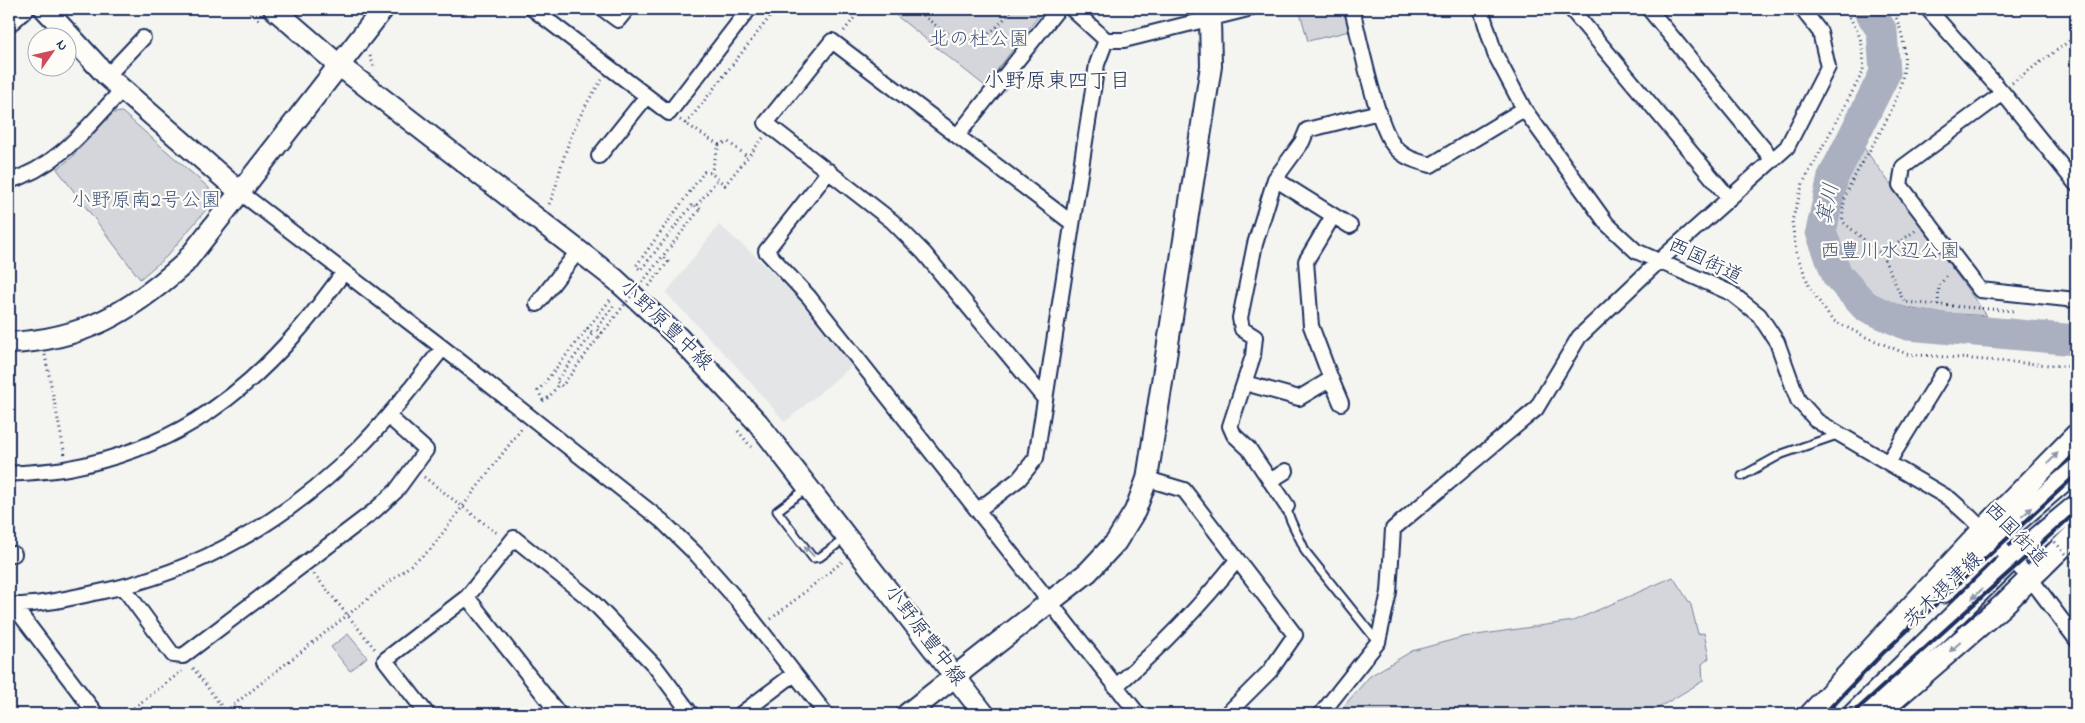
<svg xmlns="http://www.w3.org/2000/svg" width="2085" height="723" font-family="'Indie Flower','Klee One',sans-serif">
<rect width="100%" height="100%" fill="#f4f4f1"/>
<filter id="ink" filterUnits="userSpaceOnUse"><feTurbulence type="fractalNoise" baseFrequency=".02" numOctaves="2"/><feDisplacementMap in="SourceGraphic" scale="10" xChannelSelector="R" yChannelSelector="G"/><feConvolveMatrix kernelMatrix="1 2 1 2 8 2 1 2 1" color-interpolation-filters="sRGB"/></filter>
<g filter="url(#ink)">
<!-- built -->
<path fill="#e4e5e6" d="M719,225l33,28 44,43 57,69 -68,57 -48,-55 -71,-74z"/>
<!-- green -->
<path fill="#d4d6db" stroke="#78829c" d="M888,9h156l-59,77z
M1299,9h45l6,22 -42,10z
M122,112l87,76 1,17 -43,51 -27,23 -83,-110 13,-10 43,-46z
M1864,148l123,168c-42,-4 -92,0 -124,-32 -15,-14 -25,-37 -35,-56l14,-39z
M1673,577l18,28 7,29 6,-1 5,25 -7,6 1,17 -50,30v3h-316l33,-38 42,-25 51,-14 110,-16z
M348,634l19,23 -17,14 -19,-24z"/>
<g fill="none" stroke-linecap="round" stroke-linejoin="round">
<!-- river -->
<path stroke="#aab0bf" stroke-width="31" d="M1868,9l14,22 3,42 -52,104 -12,55 16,43 28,31 43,19 168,15"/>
<!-- lane casing -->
<g stroke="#1b2f5e" stroke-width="11">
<path id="lane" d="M1742,476l40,-22 58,-20
M806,489l-29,22 36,47 7,-1 26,-19
M1287,506c0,13 14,32 18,45l72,90"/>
</g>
<!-- street casing -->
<g stroke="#1b2f5e" stroke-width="18">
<path id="street" d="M533,9l136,104 80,-104
M603,9l15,11 9,-11
M1072,9l34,31
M1352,9c8,31 24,114 42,137 10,12 22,15 37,19l93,-56
M1481,9l14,45 29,55 83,115 29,27 95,42 28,22 18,27 21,58 19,21 133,78 20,18 60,61 46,61
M1571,9l158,189
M1649,9l124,151
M1928,9l75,84 73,91
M9,25l18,-16
M107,76l36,-38
M2003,93l-100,74 -3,18 80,105 96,10
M957,136l101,-127
M599,156l47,-59
M829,171l-63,80 43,46 329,417
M1275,179l75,47
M9,181c49,-14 79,-55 113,-91
M241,193l202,155 219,173 36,35 40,45 88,113
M537,304l42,-54
M1331,379l-20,-53 -5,-65 27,-45
M1245,383l54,15 32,-19 10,24
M1044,398l-120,-145 -32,-32 -126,-98 66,-82 240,182
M1889,461l53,-86
M9,474c20,-2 41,-2 60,-6 96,-18 165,-63 228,-136 17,-19 32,-40 47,-60
M1147,479l37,11 111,145 -25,36 -43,43
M1270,481l16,-10
M1287,506l-38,-57 -15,-14 -4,-9 23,-70 2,-19 -13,-8 -2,-11 15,-74 20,-65 27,-37 5,-12 72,-18
M978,510l41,-31 17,-21 61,-394 9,-24h18l124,-31
M9,554h5
M123,587l50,68 10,1 191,-145 22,-20 30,-41 -38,-34
M467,597l92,117
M9,605c29,1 61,-7 90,-13 100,-20 190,-73 261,-145 31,-31 56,-66 83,-99
M13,605l83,109
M1115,687c47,-41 84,-79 122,-127
M427,714l-42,-54 82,-63 47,-59 77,62 63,65 37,49
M741,714l53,-40
M1321,714l57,-72 11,-50 4,-63 143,-120 43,-72 80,-76 128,-114 41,-80 -8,-35 -18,-23"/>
</g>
<!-- secondary casing -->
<g stroke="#1b2f5e" stroke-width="24">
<path id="secondary" d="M45,9l62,67 134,117
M274,9l66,57 275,213 63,58 80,86 226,291
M9,343c74,-3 121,-31 175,-79l199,-255
M907,714l181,-142 28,-30 19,-31 12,-32 64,-413 -1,-48 -3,-9"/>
</g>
<!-- primary casing -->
<g stroke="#1b2f5e" stroke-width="25">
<path id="primary" d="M1943,592l76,-73 57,-49
M1811,714l171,-183 94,-96
M1854,714l157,-154 65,-54
M1877,714l125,-108 74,-73"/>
</g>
<!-- path -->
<path stroke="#1b2f5e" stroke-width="3" stroke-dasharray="1 4" stroke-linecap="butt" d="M246,9l13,11
M915,9c41,33 60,50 97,0
M1843,9c17,21 22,36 20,63l-60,111 -11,38 4,31 14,36 22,32 34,17 41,17 169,13
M1892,9c30,58 0,102 -29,153 -12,20 -22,36 -20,60l39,33 22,47 110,9
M997,28l17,14
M844,31l17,-22
M370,56l5,13
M2012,83l64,-47
M680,120l39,25 -8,28
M686,124l90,-115
M719,145l9,-3 20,15
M549,204c8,-15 9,-29 14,-44 9,-30 21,-55 39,-80
M697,205l21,-26
M700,209l-7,-5 -49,62 -3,4 -5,-4 68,-94 7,1 14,12 38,-47
M1882,255l34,-25
M649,286l19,-24 -6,-5
M1938,305l1,-19 9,-12
M587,328l6,5 -37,48 6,5 37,-49
M602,333l-6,-4 19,-25
M45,355l20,100
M543,400l-5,-9 72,-91
M543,401l6,-4 10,-13
M738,431l13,16
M424,477l74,57
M314,574l61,75
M2076,578l-4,8 4,5
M771,619l71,-57
M193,668l32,43
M126,714l56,-43
M222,714l208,-164 91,-121"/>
<!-- lane -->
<use href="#lane" stroke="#fdfcf7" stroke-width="7"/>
<!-- street -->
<use href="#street" stroke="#fdfcf7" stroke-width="14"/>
<!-- secondary -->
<use href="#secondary" stroke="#fdfcf7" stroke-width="20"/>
<!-- primary -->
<use href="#primary" stroke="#fdfcf7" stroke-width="21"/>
<!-- rail -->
<path stroke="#1b2f5e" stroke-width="4" d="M1824,714l59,-61 193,-178
M1852,714l224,-202"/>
<!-- path-bridge -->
<path stroke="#1b2f5e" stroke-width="3" stroke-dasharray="1 4" stroke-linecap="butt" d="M599,337l101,-128
M2055,542l21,23"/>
</g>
<!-- one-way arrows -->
<defs><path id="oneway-solid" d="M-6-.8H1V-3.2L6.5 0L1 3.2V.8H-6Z" transform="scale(1.25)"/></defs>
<g fill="#8c96aa">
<use href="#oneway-solid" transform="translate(2053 458) rotate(-47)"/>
<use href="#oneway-solid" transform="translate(2027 512) rotate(-41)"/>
<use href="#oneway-solid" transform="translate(809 551) rotate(-132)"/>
<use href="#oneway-solid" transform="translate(1977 594) rotate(135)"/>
<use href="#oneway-solid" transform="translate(1955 647) rotate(139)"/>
</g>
</g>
<g text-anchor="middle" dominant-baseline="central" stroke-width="4.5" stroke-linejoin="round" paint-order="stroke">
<!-- park labels -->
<g font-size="20" fill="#49597d" stroke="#fdfcf7">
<text x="979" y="40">北の杜公園</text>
<text x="146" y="201">小野原南2号公園</text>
<text x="1890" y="252">西豊川水辺公園</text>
</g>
<!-- street labels -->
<g font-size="20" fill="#1b2f5e" stroke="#fdfcf7">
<text transform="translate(1705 262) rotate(26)">西国街道</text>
<text transform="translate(665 326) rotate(44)">小野原豊中線</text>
<text transform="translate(2015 535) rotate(46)">西国街道</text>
<text transform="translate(1944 591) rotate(-44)">茨木摂津線</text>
<text transform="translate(924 636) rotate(53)">小野原豊中線</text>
</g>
<!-- neighbourhood labels -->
<g font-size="21" fill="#1b2f5e" stroke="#fdfcf7">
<text x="1057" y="82">小野原東四丁目</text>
</g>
<!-- water labels -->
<g font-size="21" font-style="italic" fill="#46567b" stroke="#fdfcf7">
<text transform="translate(1829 204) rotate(-79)">箕川</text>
</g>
</g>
<!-- margin -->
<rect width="2085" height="723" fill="none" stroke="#fdfcf7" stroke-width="30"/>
<rect x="15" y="15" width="2055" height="693" fill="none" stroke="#1b2f5e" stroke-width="2" filter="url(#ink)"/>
<!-- north arrow -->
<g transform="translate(52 52) rotate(56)"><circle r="24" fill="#fdfcf7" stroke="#a3aaba"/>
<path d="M0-4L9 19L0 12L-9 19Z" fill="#d1495b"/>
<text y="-8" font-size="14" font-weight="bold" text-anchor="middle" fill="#1b2f5e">N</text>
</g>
</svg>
